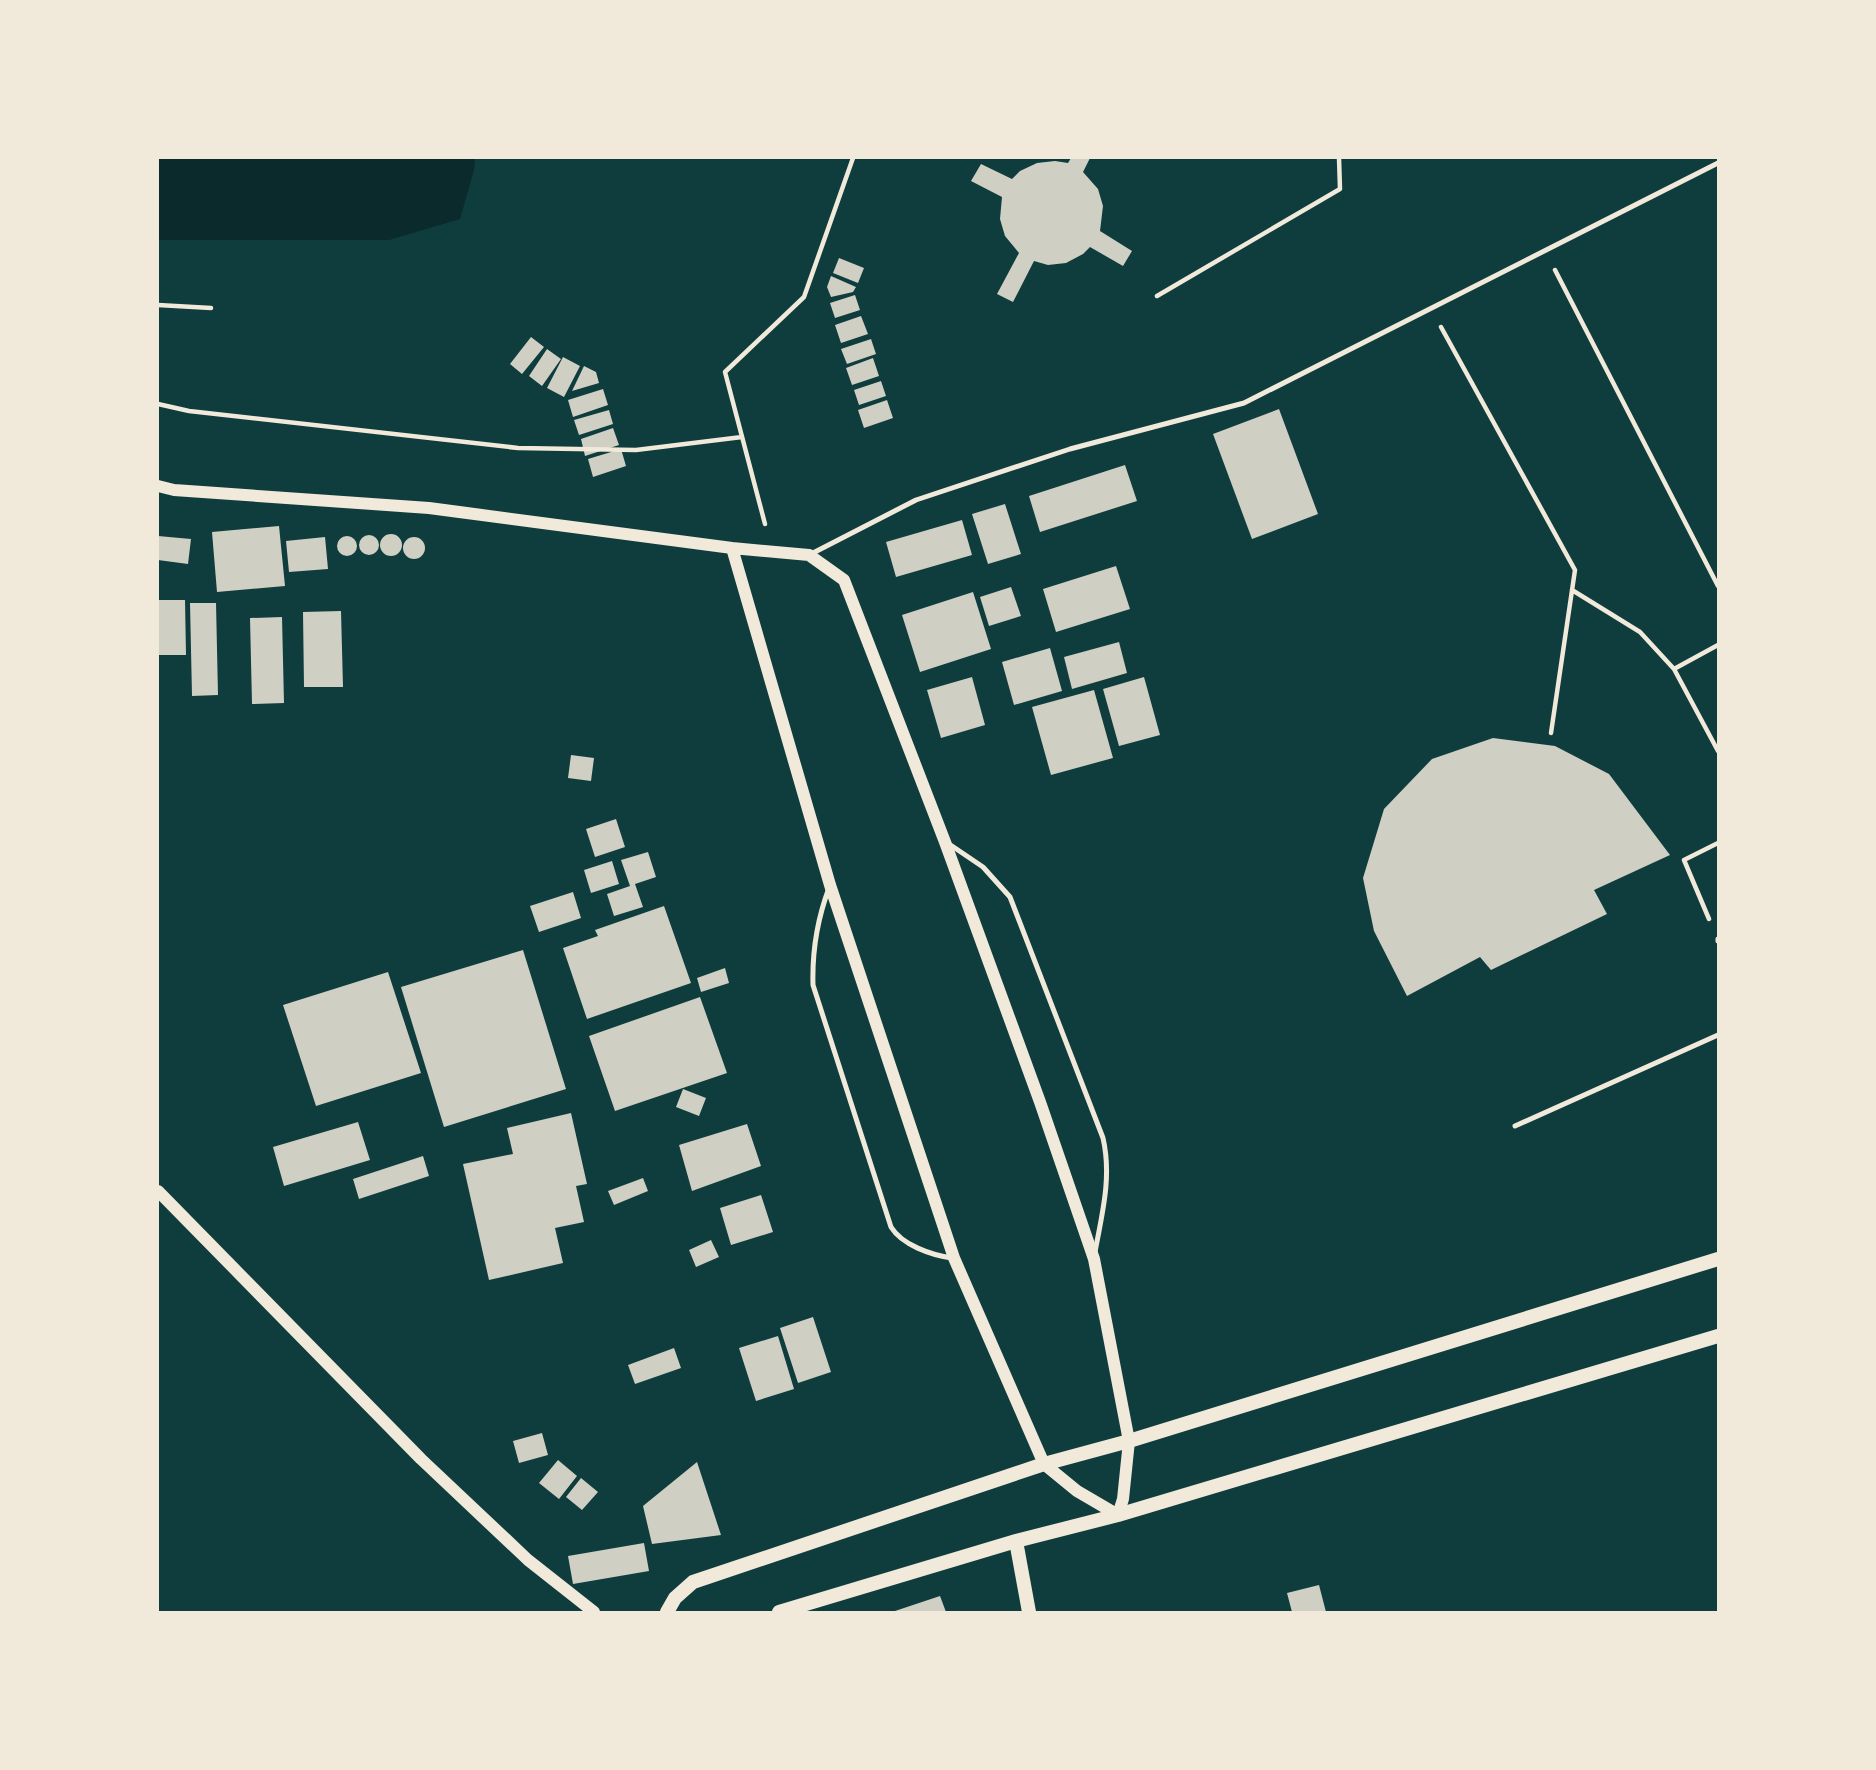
<svg xmlns="http://www.w3.org/2000/svg" width="1876" height="1770" font-family="'PT Sans',sans-serif">
<rect width="100%" height="100%" fill="#0f3d3e"/>
<!-- water -->
<path fill="#0a2a2b" d="M158,158h317l-1,12 -14,49 -71,21h-231z"/>
<!-- building -->
<path fill="#cfcfc3" d="M1071,158h19l-7,14 15,17 5,17 -3,25 32,20 -9,15 -33,-19 -7,7 -17,9 -18,2 -14,-4 -21,41 -16,-8 22,-41 -14,-17 -5,-17 2,-22 -31,-16 10,-17 31,15 8,-8 17,-8 18,-2 13,2z
M839,258l25,10 -6,15 -25,-10z
M831,276l25,11 -3,5 -22,5 -4,-10z
M855,295l5,15 -25,8 -5,-15z
M861,316l7,18 -27,9 -6,-18z
M531,337l13,10 -22,27 -12,-10z
M871,339l5,15 -29,10 -6,-15z
M547,349l14,10 -19,27 -13,-10z
M563,357l17,9 -16,31 -17,-9z
M873,358l6,18 -27,9 -6,-17z
M584,366l12,6 3,11 -27,8z
M881,381l5,15 -27,9 -5,-15z
M603,389l5,16 -35,12 -5,-17z
M887,400l6,18 -29,10 -6,-18z
M1279,409l39,105 -66,25 -39,-105z
M609,410l4,14 -34,11 -5,-15z
M613,428l6,17 -34,11 -4,-17z
M621,449l5,17 -33,11 -5,-18z
M1125,465l12,36 -97,31 -11,-36z
M1005,504l16,50 -33,10 -16,-50z
M962,520l10,35 -76,22 -10,-35z
M279,526l6,60 -68,6 -5,-60z
M380 545a11 11 0 1 1 22 0a11 11 0 1 1-22 0Z
M359 545a10 10 0 1 1 20 0a10 10 0 1 1-20 0Z
M337 546a10 10 0 1 1 20 0a10 10 0 1 1-20 0Z
M158,536l33,3 -3,25 -30,-4z
M403 548a11 11 0 1 1 22 0a11 11 0 1 1-22 0Z
M325,537l3,32 -39,3 -3,-31z
M1116,566l14,43 -74,23 -13,-43z
M1011,587l10,29 -32,10 -9,-29z
M973,592l18,57 -71,23 -18,-57z
M158,600h27l1,55h-28z
M190,603h26l2,92 -26,1z
M341,611l2,76h-39l-1,-75z
M282,617l2,86 -32,1 -2,-86z
M1119,642l8,31 -55,16 -8,-32z
M1050,648l12,43 -48,14 -12,-43z
M972,677l13,48 -44,13 -14,-48z
M1144,677l16,58 -41,11 -16,-57z
M1094,690l19,68 -62,17 -19,-68z
M1493,738l62,8 54,28 61,81 -76,35 13,24 -116,56 -11,-13 -73,39 -33,-65 -11,-53 21,-69 48,-50z
M571,755l23,3 -3,23 -23,-3z
M616,819l9,28 -30,10 -9,-28z
M648,852l8,25 -21,7 8,23 -29,9 -7,-22 23,-8 -9,-26z
M612,861l7,23 -28,9 -7,-23z
M573,892l8,26 -42,14 -9,-26z
M664,906l27,77 -104,36 -24,-71 35,-12 -3,-6z
M523,950l43,139 -122,38 -43,-140z
M725,968l4,15 -28,9 -4,-14z
M388,972l33,101 -105,33 -33,-101z
M700,997l27,76 -112,38 -26,-75z
M683,1089l23,9 -7,18 -23,-9z
M571,1113l16,71 -11,2 8,36 -29,6 8,35 -74,17 -26,-116 50,-10 -6,-26z
M358,1122l12,38 -86,26 -11,-39z
M747,1124l14,42 -69,25 -13,-46z
M423,1156l6,20 -70,23 -6,-20z
M643,1178l5,13 -34,14 -6,-14z
M761,1195l12,37 -42,13 -11,-37z
M711,1240l8,17 -23,10 -7,-17z
M813,1317l18,55 -33,11 -18,-55z
M778,1336l16,53 -38,12 -17,-53z
M674,1348l7,20 -46,16 -7,-19z
M542,1433l6,22 -29,8 -6,-22z
M558,1460l19,16 -18,23 -20,-16z
M697,1462l24,73 -69,9 -9,-38z
M581,1478l17,14 -16,18 -16,-13z
M644,1543l5,28 -76,13 -5,-28z
M1319,1585l7,27h-34l-5,-19z
M940,1596l6,16h-54z"/>
<g fill="none" stroke-linecap="round" stroke-linejoin="round">
<!-- path -->
<path stroke="#f1e9da" stroke-width="4.5" d="M1555,270l163,316
M1157,296l183,-107 -1,-31
M158,305l53,3
M1441,327l134,243 -24,163
M158,404l31,7 329,37 118,2 106,-13
M765,524l-40,-152 79,-75 49,-139
M1572,590l68,42 34,37 44,82
M1674,669l44,-24
M1709,919l-25,-59 34,-17"/>
<!-- service -->
<path stroke="#f1e9da" stroke-width="5" d="M811,554l105,-54 154,-51 174,-46 474,-240
M949,844l34,23 27,30 93,241c9,39 -1,76 -8,114
M829,888c-12,32 -17,63 -16,97l78,242c11,18 40,28 61,31
M1718,939v2
M1515,1126l203,-91"/>
<!-- tertiary -->
<path stroke="#f1e9da" stroke-width="12" d="M158,486l16,4 255,18 303,40 77,7 35,25 101,262 95,260 54,157 35,182 -6,58 -5,16 -41,-24 -33,-27 -90,-206 -124,-373 -98,-337
M158,1191l263,268 107,101 66,52"/>
<!-- secondary -->
<path stroke="#f1e9da" stroke-width="14" d="M1016,1541l13,71
M667,1612l8,-14 18,-16 351,-118 85,-23 589,-182
M779,1612l237,-71 102,-26 600,-179"/>
</g>
<!-- border -->
<rect width="1876" height="1770" fill="none" stroke="#f1e9da" stroke-width="318"/>
</svg>
